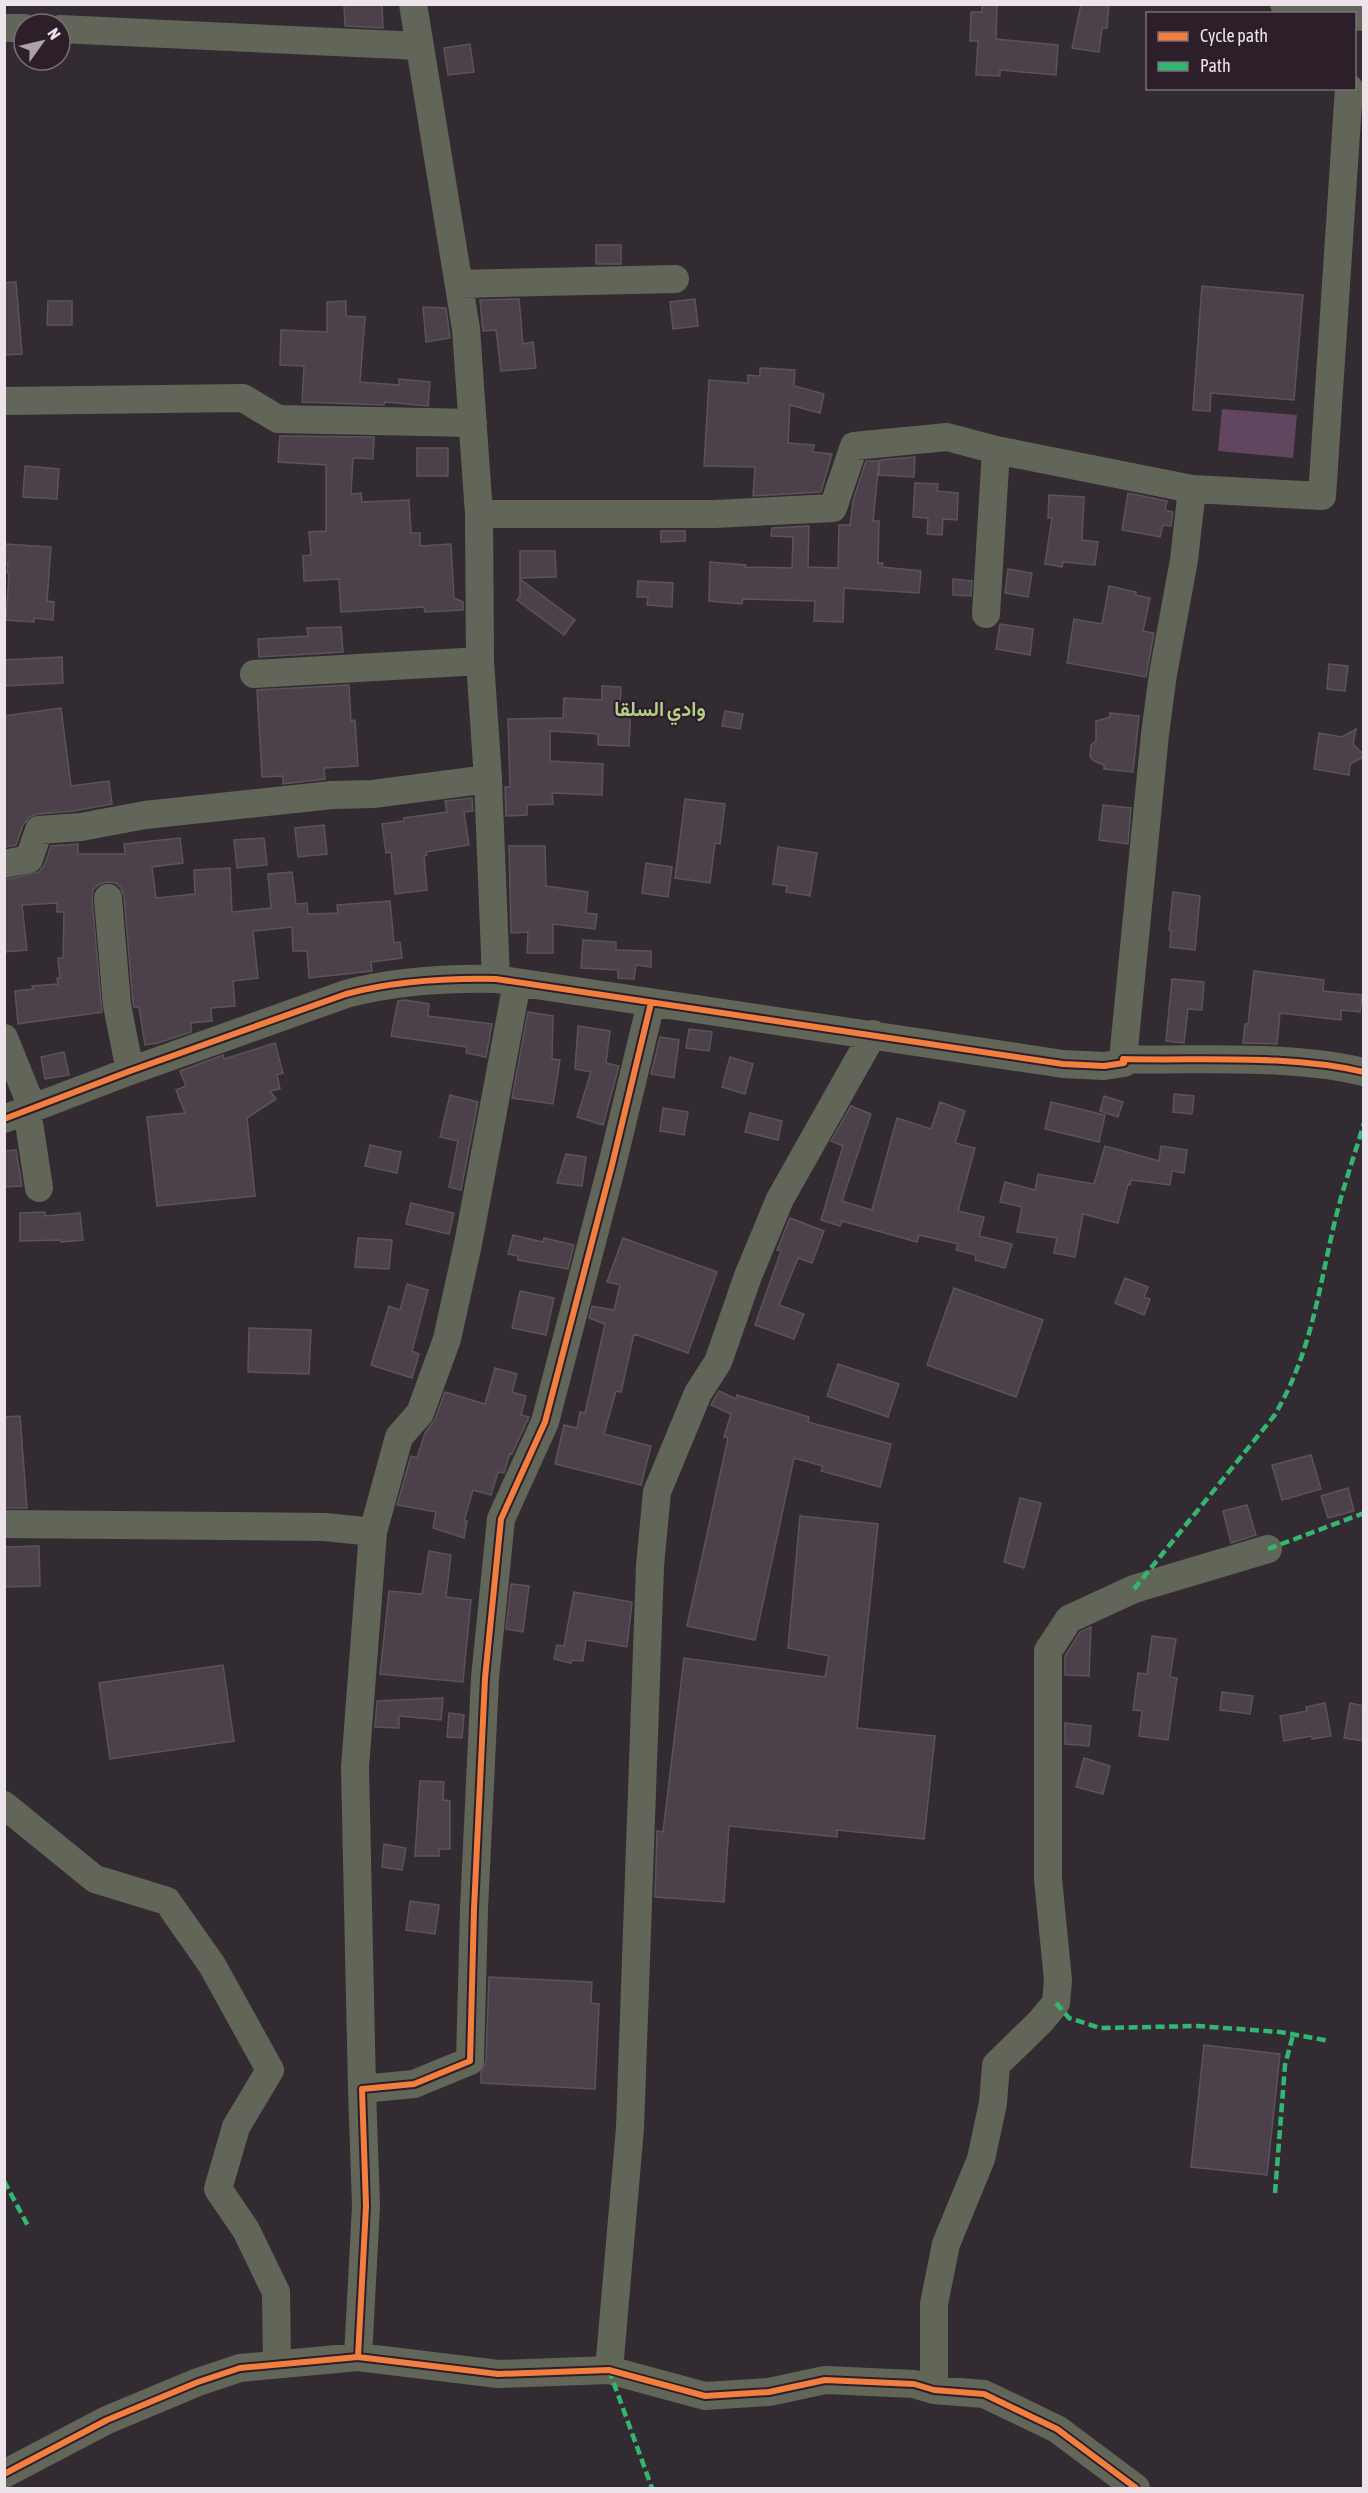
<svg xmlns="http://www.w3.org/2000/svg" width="1368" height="2493" font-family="'Asap Condensed',Vazirmatn,sans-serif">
<rect width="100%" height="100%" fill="#322c32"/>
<!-- pitch -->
<path fill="#62455e" d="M1222,409l75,6 -4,43 -75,-7z"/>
<!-- building -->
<path fill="#4c414a" stroke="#5a5459" stroke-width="1.5" d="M382,4l1,24 -38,-2 -1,-21z
M982,4h15l-1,35 62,6 -2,30 -56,-5v6l-24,-1 2,-34h-8l1,-29h11z
M1081,4h28l-2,24h-5l-3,24 -27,-4z
M470,44l4,28 -26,3 -4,-27z
M596,245h25v19h-25z
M16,282l6,72 -18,1v-72z
M1202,286l101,9 -9,105 -83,-7 -1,18 -17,-1z
M519,299l4,45 10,-2 3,26 -35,3 -5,-41 -13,1 -3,-31z
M695,299l3,27 -25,3 -3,-27z
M48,301h24v24h-25z
M346,301v15l19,1 -5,65 39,3v-6l31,3 -2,24 -43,-4 -1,3 -82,-3 2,-36 -24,-1 1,-35 46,2v-30z
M423,307l23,1 4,30 -24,4z
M760,368l35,2 -1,16 30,8 -4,19 -30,-8 -2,38 26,2 -1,7 19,2 -11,38 -68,4 2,-29 -51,-1 5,-86 39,3v-8l12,1z
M280,436l94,1 -1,22 -20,-1 -2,36 10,-1 1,9 47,-2 2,33h9v13l31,-2 3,54 9,4v8l-38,2 -1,-5 -83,5 -2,-33 -35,2 -1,-25 8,-1 -2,-23 17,-1v-66l-48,-3z
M417,448h31v28h-31z
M915,457l-1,20 -35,-2 1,-15z
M866,461h13l-6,60h6l-1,42h5l-1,4 39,4 -2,22 -75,-5 -1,34 -29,-1 1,-20 -72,-2 -1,5 -33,-3 1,-39 36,3 -1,2 47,1 1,-31 -22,-1 1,-8 37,-2 -1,41 30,1 1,-43h11l3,-24z
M25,466l34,3 -2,30 -34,-2z
M915,483l23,1 -1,7 21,2 -1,27 -14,-1 -1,16 -15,-1 1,-16 -15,-1z
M1128,493l39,8 -2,9 8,2 -2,14 -8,-1 -3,12 -38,-7z
M1049,495l35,2 -2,43 16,2 -3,23 -32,-3 -1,5 -17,-3 7,-46h-4z
M661,531h24v10l-24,1z
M4,544l47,3 -4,54 7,1 -1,18 -19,-2v4l-28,-2 3,-47h-2l1,-9h-4z
M520,551h35l1,26 -36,1z
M1008,569l24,4 -4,24 -23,-4z
M520,579l55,41 -11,15 -47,-35 3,-4z
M953,579l19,2 -1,15 -18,-1z
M638,581l35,2 -1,24 -25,-2 1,-8h-11z
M1109,586l27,6v3l14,3 -7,33 11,2 -8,44 -79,-14 7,-44 28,5z
M1000,624l33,5 -3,26 -34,-6z
M341,627l2,25 -84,5 -1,-18 50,-3 -1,-8z
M62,657l1,26 -59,3v-26z
M1329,664l19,2 -3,25 -18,-2z
M349,685l2,36 4,-1 3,46 -34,2 1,11 -42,5v-8l-21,1 -5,-87z
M602,686l19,1 -1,18h11l-2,41 -31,-1v-11l-48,-3v30l53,3 -1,31 -50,-2 1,11 -26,1v10l-21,1 -1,-29h5l-2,-68 55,-1 1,-20 38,2z
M61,708l10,78 38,-5 3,23 -38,7 -36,3 -8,3 -7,8 -7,20 -12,2v-131z
M725,711l18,3 -3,15 -18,-3z
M1110,713l29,3 -6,56 -29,-3v-4l-10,-4 -4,-4 1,-12 5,-4v-20l14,-4z
M1356,729l-3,15 11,11v2l-14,7 -1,11 -35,-6 5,-36 23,4z
M472,798l1,13 -9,1 5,33 -43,7 1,3 -3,1 3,34 -32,4 -4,-42 -5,1 -4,-29 22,-3v-3l43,-6 -2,-11z
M685,799l40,5 -5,40 -5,-1 -5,40 -35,-5z
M1103,805l28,3 -3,36 -29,-4z
M324,825l3,29 -29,3 -3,-29z
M180,838l3,25 -31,4 4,31 39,-4 -1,-24 36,-2 2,44 39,-4 -3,-34 24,-2 4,32 11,-1 1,11 30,-1 -1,-8 53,-4 4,42 6,-1 2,16 -31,4 1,9 -63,7 -2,-27h-14l-1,-24 -39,4 5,47 -25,3 2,25 -24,2 1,13 -21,2v9l-33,11 -13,2 -6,-38h-5l-1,-4 -9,-107 -3,-8 -5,-5 -10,-1 -8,3 -5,5 -1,9 10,113 -84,12 -3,-33 18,-2 -1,-3 26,-2 -1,-6h3l-2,-20h5l1,-46h-7v-9l-35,2 5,45 -23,2v-72l35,-8 6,-8 6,-18 27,-2v10h47l-1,-10z
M264,838l3,27 -30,3 -3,-28z
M509,846h36l1,40 42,6 -2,21 11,1 -2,15 -42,-5v29h-26l1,-21 -17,1z
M778,847l39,6 -7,43 -24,-4 1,-6 -14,-2z
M646,863l26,4 -4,30 -26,-4z
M1173,892l27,4 -5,54 -25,-3 1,-16 -2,-1z
M583,940l33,2v8l35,1v16l-15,-2 -2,14 -16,-1v-8l-37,-2z
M1254,971l70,9 -1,11 39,4 -2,17 -19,-2v10l-61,-7 -3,31 -34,-1 2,-19h3z
M1172,979l32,3 -2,28 -14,-1 -4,34 -18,-2z
M405,1000l24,4 -1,12 64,8 -6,33 -20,-4 1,-6 -76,-11 7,-35z
M528,1012l25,4 -1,43 8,1 -7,44 -41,-6z
M578,1026l32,5 -4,32 13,3 -16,59 -26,-8 14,-45 -16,-3z
M689,1029l23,3 -3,19 -23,-3z
M660,1037l19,3 -5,38 -23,-4z
M275,1043l8,30 -6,2 3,14 -10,2 6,8 -29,19 8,78 -98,10 -10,-89 38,-4 -9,-23 10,-4 -6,-15 43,-16 1,4z
M64,1052l5,23 -24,4 -4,-22z
M730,1057l23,7 -8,30 -23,-7z
M1174,1094l20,2 -2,18 -19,-2z
M450,1095l28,7 -17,88 -12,-3 9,-46 -18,-4z
M1104,1096l19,6 -5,15 -18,-6z
M940,1102l25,9 -10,32 20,5 -17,63 26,6 -5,19 33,8 -7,24 -30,-8 1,-5 -20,-5 2,-6 -39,-9 -2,7 -75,-21 -2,5 -19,-6 22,-74 -12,-5 20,-35 20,8 -29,87 30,9 25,-92 34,11z
M1051,1102l54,13 -6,27 -54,-13z
M663,1108l25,4 -4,23 -24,-4z
M750,1113l32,8 -4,19 -33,-8z
M370,1145l31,7 -4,21 -32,-7z
M1105,1146l54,15 2,-15 26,4 -3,23 -12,-2 -2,14 -39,-5 -1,5 -2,-1 -10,39 -35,-9 -8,43 -21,-4 3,-15 -40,-6 5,-25 -22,-5 5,-20 30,8 3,-16 56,10z
M16,1150l6,36 -18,1v-36z
M566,1154l20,3 -4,29 -25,-3z
M411,1203l43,10 -5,21 -43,-10z
M45,1212v4l35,-3 3,27 -22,2 -1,-2 -40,1v-28z
M790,1218l34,13 -12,32 -14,-5 -19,47 25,9 -10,25 -39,-14 26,-74 -4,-1z
M513,1235l30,7 1,-4 30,7 -6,24 -50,-9v-4l-10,-2z
M358,1238l34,2 -3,29 -34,-2z
M623,1238l94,34 -29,81 -54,-19 -13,58 -5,-1 -12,43 47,12 -10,39 -86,-21 9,-39 13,3 3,-16 5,1 20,-89 -16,-6 3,-12 22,4 6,-25 -13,-3z
M1125,1278l23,9 -4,10 6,2 -6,16 -29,-12z
M407,1284l21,6 -16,61 7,3 -7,24 -41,-13 18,-59 11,4z
M954,1288l89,32 -27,77 -89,-32z
M520,1291l34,7 -8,37 -34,-7z
M249,1328l62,2 -2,44 -61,-2z
M838,1364l61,20 -11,33 -61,-21z
M495,1368l22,6 -5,18 14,4 -5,19 8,2 -17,37 -2,-1 -6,20 -6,-1 -7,23 -18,-5 -9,31h3l-3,17 -31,-10 3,-16 -39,-7 14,-49 6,2 8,-25 10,-14 10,-27 40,12z
M719,1391l17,8 1,-4 72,22 -1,5 83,22 -11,43 -59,-16 2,-5 -29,-8 -39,182 -68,-14 41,-188 -4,-1 7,-23 -20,-9z
M20,1416l7,92h-23v-91z
M1311,1455l10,34 -39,11 -10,-35z
M1348,1488l6,23 -26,7 -7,-22z
M1020,1498l21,5 -17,65 -20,-6z
M1247,1505l9,30 -25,8 -8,-32z
M800,1516l78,8 -21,204 78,8 -11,103 -87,-9v7l-108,-11 -5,76 -69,-5 2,-66 6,1 21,-174 141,19 4,-21 -41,-8z
M39,1546l1,40 -36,1v-40z
M429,1551l22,4 -5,42 25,3 -8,82 -83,-8 9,-83 33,3z
M511,1584l18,2 -6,46 -17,-3z
M574,1592l58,10 -5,45 -41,-7 -3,21 -11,-1 -1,3 -17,-4 3,-14 7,1z
M1091,1627l-2,49 -24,-1v-19l15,-24z
M1152,1636l24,3 -6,38 7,1 -9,62 -29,-4 3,-25 -9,-1 5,-37 9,1z
M223,1665l11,76 -124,18 -11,-76z
M1222,1692l31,4 -3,18 -30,-4z
M443,1698l-2,22 -42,-4v12l-24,-1 2,-26z
M1325,1703l6,33 -19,3v-3l-28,5 -4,-25 27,-5 -1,-4z
M1350,1703l14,3v35l-20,-3z
M449,1713l15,2 -2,23 -15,-1z
M1065,1723l26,3 -2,20 -24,-2z
M1084,1758l26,8 -7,28 -27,-7z
M420,1781l24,1 -1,18 7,1v48h-11v7h-24z
M384,1844l22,4 -4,22 -20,-3z
M410,1901l29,4 -4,29 -29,-4z
M489,1977l103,5 -1,21 8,1 -4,85 -114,-6v-11l5,-11z
M1204,2045l76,9 -13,121 -76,-8z"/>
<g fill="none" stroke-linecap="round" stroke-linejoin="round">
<!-- minor -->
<path stroke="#626659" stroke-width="28" d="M413,4l53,325 13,185 1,147 8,118 8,200
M1284,4l56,10
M1354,16l10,1
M4,28h20
M60,29l360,17
M459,284l216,-5
M4,401l239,-3 35,21 195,4
M479,514h235l119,-6 21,-62 93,-9 49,13 196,39
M986,614l10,-164
M254,674l226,-13
M4,864l25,-5 10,-29 42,-3 64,-12 187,-20 41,-1 115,-15
M108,898l9,107 13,66
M4,1038l28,69
M1123,1059l32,-325 8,-60 21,-114 8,-71 130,7 27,-408
M27,1110l12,78
M4,1119l126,-48 216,-77c49,-13 99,-16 150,-15l567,85 41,2 20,-3 -1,-4c79,2 163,-5 241,13
M4,1524l321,3 48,5 26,-95 21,-24 27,-74 21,-95 49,-261
M4,1805l91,74 72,22 45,64 58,105 -34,57 -18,62 28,41 30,62 1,71
M362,2089l-7,-322 18,-235
M358,2357l8,-151 -4,-117 52,-5 56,-23 4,-152 11,-231 16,-159 44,-97 67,-257 39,-162
M609,2370l21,-242 20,-562 7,-74 41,-99 20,-31 30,-86 32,-77 93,-165
M934,2390v-86l12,-60 35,-85 12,-56 3,-38 44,-43 16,-19 2,-23 -10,-101v-228l21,-32 65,-30 134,-40
M4,2474l103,-54 91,-38 42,-14 118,-11 140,17 111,-4 96,26 64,-4 56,-12 89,4 20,6 50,4 73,35 79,59"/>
<!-- quiet -->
<path stroke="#33b770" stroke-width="4.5" stroke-dasharray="9 4.5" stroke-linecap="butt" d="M1268,1549l96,-36
M1134,1589l140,-173c37,-62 44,-123 60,-191 8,-35 20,-68 30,-102
M1056,2003l13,15 31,10 97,-2 83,6 50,9
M4,2181l24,45
M1275,2193l10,-128 8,-30
M609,2370l43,118"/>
<!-- cycleway casing -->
<g stroke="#2c1f2a" stroke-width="10">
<path id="cycleway" d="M4,1119l126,-48 216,-77c49,-13 99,-16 150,-15l567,85 41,2 20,-3 -1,-4c79,2 163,-5 241,13
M358,2357l8,-151 -4,-117 52,-5 56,-23 4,-152 11,-231 16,-159 44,-97 67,-257 39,-162
M4,2474l103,-54 91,-38 42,-14 118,-11 140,17 111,-4 96,26 64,-4 56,-12 89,4 20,6 50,4 73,35 79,59"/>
</g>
<!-- cycleway -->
<use href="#cycleway" stroke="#f27e40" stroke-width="6"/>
</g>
<g text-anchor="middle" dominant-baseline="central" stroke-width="4.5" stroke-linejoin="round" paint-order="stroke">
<!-- quarter labels -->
<g font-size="20" font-weight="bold" fill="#b5ce85" stroke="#2c1f2a">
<text x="660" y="708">وادي السلقا</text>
</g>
</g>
<!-- border -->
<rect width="1368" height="2493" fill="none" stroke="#ede3eb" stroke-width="12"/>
<!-- legend -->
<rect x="1146" y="12" width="210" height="78" fill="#2c1f2a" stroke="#796d77" stroke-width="1.5"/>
<rect x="1158" y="32" width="30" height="9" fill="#f27e40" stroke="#796d77" stroke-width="1.5"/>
<text x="1200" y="42" font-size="18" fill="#ede3eb">Cycle path</text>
<rect x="1158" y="62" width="30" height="9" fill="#33b770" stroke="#796d77" stroke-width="1.5"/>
<text x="1200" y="72" font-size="18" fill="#ede3eb">Path</text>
<!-- north arrow -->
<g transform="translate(42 42) rotate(56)"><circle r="28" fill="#2c1f2a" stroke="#796d77" stroke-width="1.5"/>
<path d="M0-4.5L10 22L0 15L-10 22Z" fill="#aca3aa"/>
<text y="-9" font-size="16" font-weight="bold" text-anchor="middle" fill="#ede3eb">N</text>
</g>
</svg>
